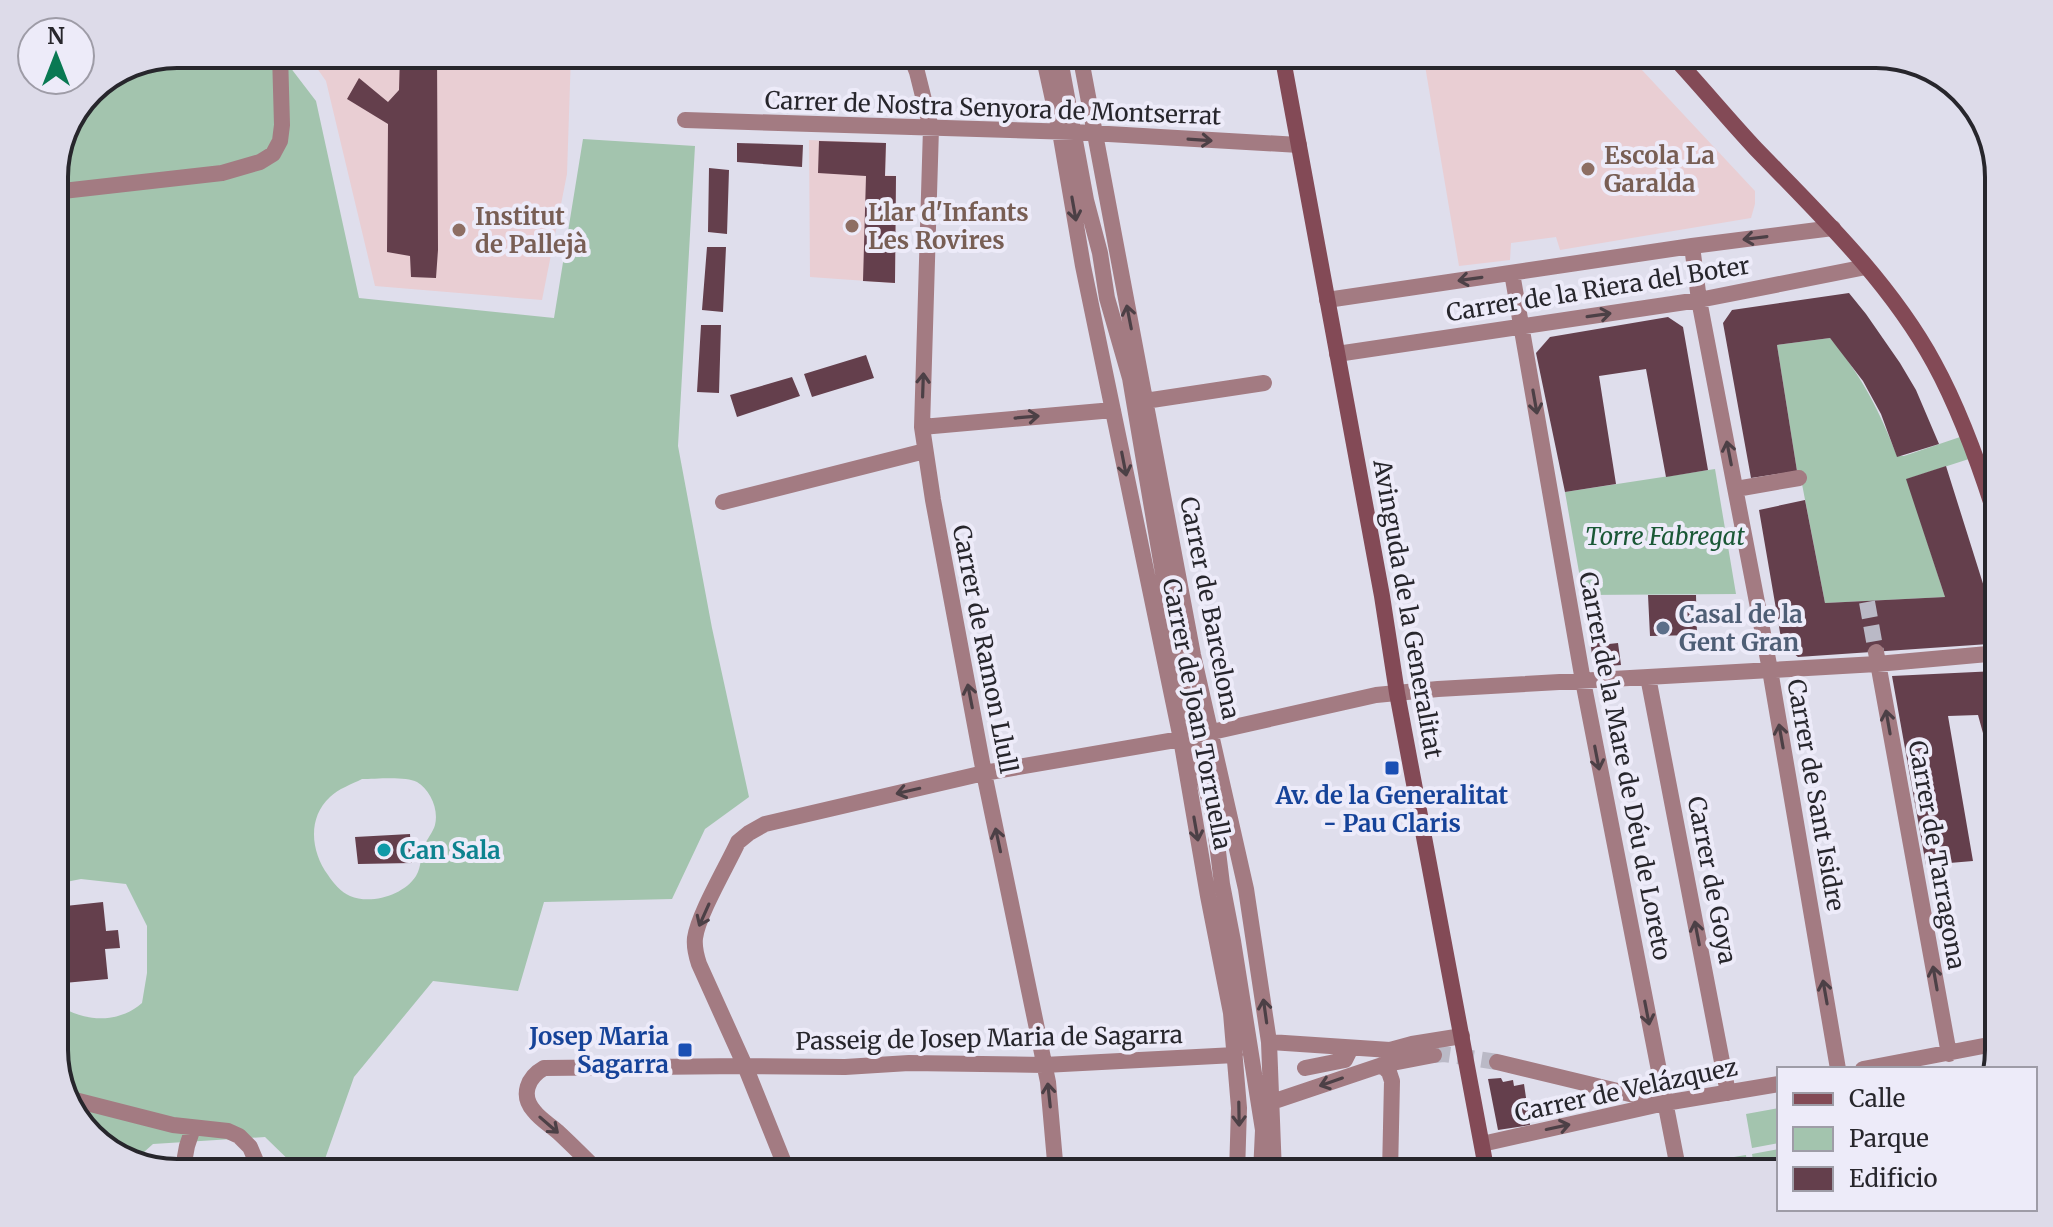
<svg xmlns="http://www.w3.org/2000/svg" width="2053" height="1227" font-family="Merriweather,serif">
<rect width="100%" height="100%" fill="#dfdeec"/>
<!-- education -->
<path fill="#e9ced3" d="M307,54h264l-4,120 -25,126 -167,-14 -49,-205z
M1423,54h204l128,137v13l-4,14 -191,32 -4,-13 -45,6 -1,17 -51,6z
M809,140l77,3 -1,32 11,1 -1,107 -85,-6z"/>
<!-- green -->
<path fill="#a3c4ae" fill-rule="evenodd" d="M177,54h103l36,47 43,197 195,20 29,-179 112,7 -17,300 34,182 37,169 -44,32 -33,70 -128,3 -26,89 -85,-10 -79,96 -34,96h-18l-37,-36 -112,7 -19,17 -19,-5 -44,-44 -17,-55v-55c27,20 63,23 88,1l5,-30v-47l-21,-42 -45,-5 -15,3 -8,12 -4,12v-148c8,-16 9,-38 0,-54v-534l36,-80zM362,779c14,0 44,-3 55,3 13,8 22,27 18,43 -2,7 -8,14 -11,21 -4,10 -2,20 -8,30 -12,19 -45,29 -66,20 -9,-4 -17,-13 -22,-21 -17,-23 -21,-57 2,-78 8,-8 22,-13 32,-18z
M1830,338c32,38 49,72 67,118h7l59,-20 9,22 -65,21 38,118 -120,6 -23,-119 -5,-13 -20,-126z
M1715,469l21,125 -153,1 -18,-103z
M1779,1108v35l-27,5 -6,-34z
M1779,1149v24h-24l-3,-19z
M1746,1155l2,18h-48l-2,-10z"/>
<!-- building -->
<path fill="#643f4c" d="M400,54h37l1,196 -2,28 -25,-1 -1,-21 -23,-4 1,-128 -41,-25 12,-21 29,24 11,-12z
M819,141l67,2 -1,33h11l-1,107 -32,-2 3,-105 -48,-3z
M737,143l66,2 -1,22 -65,-5z
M709,168l20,2 -2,64 -19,-2z
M707,247h19l-3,65 -21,-2z
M1849,293l17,21 34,49 16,27 23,54 -42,13 -16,-43 -18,-33 -33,-43 -53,7 20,126 -46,7 -28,-155 9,-13z
M1668,317l15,10 25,143 -42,7 -20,-108 -47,7 17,108 -51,8 -29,-139 14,-16z
M701,325h20l-2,68 -22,-1z
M866,355l8,23 -62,19 -8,-23z
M792,377l8,19 -63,21 -7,-22z
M1946,466l50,159v8l-7,11 -191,13 -16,-13 -23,-134 46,-10 20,103 120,-6 -39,-118z
M1648,595h48l1,40 -47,1z
M1608,638l1,6 9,-1 3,22 -27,2 -4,-26z
M1996,671h3v120l-21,-76 -30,1 25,145 -47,4 -34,-189z
M410,834l2,29 -54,1 -3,-27z
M103,902l3,29 12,-1 2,18 -15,1 3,30 -44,4 -8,-76z
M1999,999v29l-1,1 -8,-28z
M1501,1078l2,4 10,-2 1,6 10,-2 6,41 -32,5 -10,-51z"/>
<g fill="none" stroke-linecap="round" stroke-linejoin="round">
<!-- street-tunnel -->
<path stroke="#bab9c6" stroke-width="16" stroke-dasharray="16 8" stroke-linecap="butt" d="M1867,602l9,50
M1434,1055l10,-1 53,8"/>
<!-- street -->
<path stroke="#a37b82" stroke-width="16" d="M910,54l7,18 14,56 -9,299 11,73 51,273 64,309 8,91
M1043,54l17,78 23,134 98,473 27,157 23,117 8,95 -2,65
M1059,54l27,146 14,53 7,45 23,80 56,331 28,110 8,65 11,57 30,189 -2,43
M1080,54l113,601 53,234 23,153 5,131
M685,120l389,12 225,13
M54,192l168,-19 38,-11 13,-8 7,-13 2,-16 -2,-71
M1692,246l7,54 71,370 68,399
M1512,273l71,408 96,492
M1327,300l365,-54 141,-18
M1337,354l362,-54 167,-33
M1145,401l119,-18
M922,427l191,-17
M1736,489l63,-11
M723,502l202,-51
M1876,652l73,402
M1648,677l80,416
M1269,1042l121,8 22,-6 50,-8
M1497,1062l162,39
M1382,1065l7,7 3,9 -2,92
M1305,1068l40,-8 6,-12
M1863,1069l136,-26
M67,1098l106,27 55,6 11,5 11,11 11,26
M1272,1102l110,-37 52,-10
M1482,1144l183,-41 114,-19
M182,1173l5,-27 6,-18
M600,1173c-14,-14 -28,-28 -42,-41 -8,-7 -18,-13 -24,-21 -14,-16 -6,-34 10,-43l201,-2 100,1 64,-4 135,2 191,-10
M788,1173l-43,-107 -46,-102c-3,-9 -5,-17 -4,-26 3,-23 32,-72 43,-96l11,-9 16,-9 219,-51 197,-34 195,-44 62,-6 439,-25 122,-11"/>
<!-- secondary -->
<path stroke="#834a56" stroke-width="16" d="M1282,54l100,542 15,97 90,480
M1671,54c29,31 56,64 85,95 64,66 134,133 178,214 28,51 48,109 65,164"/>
</g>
<!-- one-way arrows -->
<defs><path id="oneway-shaft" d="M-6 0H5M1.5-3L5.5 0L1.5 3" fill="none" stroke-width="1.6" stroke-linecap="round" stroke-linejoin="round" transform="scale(2)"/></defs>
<g stroke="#4c4046">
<use href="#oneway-shaft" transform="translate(1200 140) rotate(4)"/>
<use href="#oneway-shaft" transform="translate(1074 209) rotate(80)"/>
<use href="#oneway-shaft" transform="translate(1755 238) rotate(173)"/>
<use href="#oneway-shaft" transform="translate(1470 279) rotate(172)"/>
<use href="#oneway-shaft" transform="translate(1599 315) rotate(-8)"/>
<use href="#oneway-shaft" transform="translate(1129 317) rotate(-101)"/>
<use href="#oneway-shaft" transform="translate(923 385) rotate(-88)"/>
<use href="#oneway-shaft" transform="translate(1535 402) rotate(80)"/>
<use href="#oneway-shaft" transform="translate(1027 417) rotate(-5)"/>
<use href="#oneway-shaft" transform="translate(1729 453) rotate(-101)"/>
<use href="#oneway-shaft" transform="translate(1124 464) rotate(79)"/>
<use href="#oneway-shaft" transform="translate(970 696) rotate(-101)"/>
<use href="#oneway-shaft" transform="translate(1888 722) rotate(-100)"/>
<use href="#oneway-shaft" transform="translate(1781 736) rotate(-100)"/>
<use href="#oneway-shaft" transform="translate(1597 758) rotate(79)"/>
<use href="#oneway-shaft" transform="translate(908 791) rotate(167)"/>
<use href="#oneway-shaft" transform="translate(1196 829) rotate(80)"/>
<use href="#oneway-shaft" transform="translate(998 840) rotate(-102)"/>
<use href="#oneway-shaft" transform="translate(704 915) rotate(114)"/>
<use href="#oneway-shaft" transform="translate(1697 933) rotate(-101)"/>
<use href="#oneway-shaft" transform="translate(1935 978) rotate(-100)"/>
<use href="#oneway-shaft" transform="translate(1825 992) rotate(-100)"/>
<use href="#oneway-shaft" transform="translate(1265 1011) rotate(-98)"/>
<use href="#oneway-shaft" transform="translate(1647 1013) rotate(79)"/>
<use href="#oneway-shaft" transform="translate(1331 1082) rotate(161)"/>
<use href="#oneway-shaft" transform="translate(1049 1095) rotate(-96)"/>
<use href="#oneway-shaft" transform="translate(1239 1114) rotate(89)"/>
<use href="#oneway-shaft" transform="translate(549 1125) rotate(41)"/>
<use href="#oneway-shaft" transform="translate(1558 1127) rotate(-12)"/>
</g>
<!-- markers -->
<g fill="#8d6e63" stroke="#edebf9" stroke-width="3">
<circle cx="1588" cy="169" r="8"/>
<circle cx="852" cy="226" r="8"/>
<circle cx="459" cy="230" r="8"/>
</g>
<circle fill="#5c6f8a" stroke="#edebf9" stroke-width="3" cx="1663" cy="628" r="8"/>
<g fill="#1a4fb4" stroke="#edebf9" stroke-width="3">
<rect x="1384" y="760" width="16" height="16" rx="4"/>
<rect x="677" y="1042" width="16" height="16" rx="4"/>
</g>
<circle fill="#0f9aa8" stroke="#edebf9" stroke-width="3" cx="384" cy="850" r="8"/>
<g text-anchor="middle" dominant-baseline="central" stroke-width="8" stroke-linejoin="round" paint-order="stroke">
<!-- street labels -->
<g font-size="24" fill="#27262c" stroke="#edebf9">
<text transform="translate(993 108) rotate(2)">Carrer de Nostra Senyora de Montserrat</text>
<text transform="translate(1598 289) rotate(-9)">Carrer de la Riera del Boter</text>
<text transform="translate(1210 608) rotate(79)">Carrer de Barcelona</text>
<text transform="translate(1408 609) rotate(80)">Avinguda de la Generalitat</text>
<text transform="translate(985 649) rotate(79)">Carrer de Ramon Llull</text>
<text transform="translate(1197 714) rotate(79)">Carrer de Joan Torruella</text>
<text transform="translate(1625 766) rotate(79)">Carrer de la Mare de Déu de Loreto</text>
<text transform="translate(1816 795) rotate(80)">Carrer de Sant Isidre</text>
<text transform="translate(1937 855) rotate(80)">Carrer de Tarragona</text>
<text transform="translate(1712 880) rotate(79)">Carrer de Goya</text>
<text transform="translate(989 1038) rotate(-1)">Passeig de Josep Maria de Sagarra</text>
<text transform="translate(1626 1090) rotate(-12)">Carrer de Velázquez</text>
</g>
<!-- education labels -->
<g font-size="24" font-weight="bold" fill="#785e54" stroke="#edebf9" text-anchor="start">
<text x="1604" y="155">Escola La<tspan x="1604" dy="28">Garalda</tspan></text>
<text x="868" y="212">Llar d'Infants<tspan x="868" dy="28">Les Rovires</tspan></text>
<text x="475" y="216">Institut<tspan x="475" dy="28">de Pallejà</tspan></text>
</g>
<!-- park labels -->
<g font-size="24" font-style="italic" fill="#1a5836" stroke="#edebf9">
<text x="1665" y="536">Torre Fabregat</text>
</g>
<!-- service labels -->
<g font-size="24" font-weight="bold" fill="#4e5e75" stroke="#edebf9" text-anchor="start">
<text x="1679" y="614">Casal de la<tspan x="1679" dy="28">Gent Gran</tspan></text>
</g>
<!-- transit labels -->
<g font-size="24" font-weight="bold" fill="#164399" stroke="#edebf9">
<text x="1392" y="795">Av. de la Generalitat<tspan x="1392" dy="28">- Pau Claris</tspan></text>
<text x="669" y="1036" text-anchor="end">Josep Maria<tspan x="669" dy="28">Sagarra</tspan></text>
</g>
<!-- culture labels -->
<g font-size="24" font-weight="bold" fill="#0d838f" stroke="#edebf9" text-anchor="start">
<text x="400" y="850">Can Sala</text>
</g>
</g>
<!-- crop -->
<path d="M0 0H2053V1227H0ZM177 68H1876A109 109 0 0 1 1985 177V1050A109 109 0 0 1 1876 1159H177A109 109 0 0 1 68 1050V177A109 109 0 0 1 177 68Z" fill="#dddbe9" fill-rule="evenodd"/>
<path fill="none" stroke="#27262c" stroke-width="4" d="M177 68H1876A109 109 0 0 1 1985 177V1050A109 109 0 0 1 1876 1159H177A109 109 0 0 1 68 1050V177A109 109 0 0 1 177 68Z"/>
<!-- legend -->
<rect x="1777" y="1067" width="260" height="144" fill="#edebf9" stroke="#9e9ca7" stroke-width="2"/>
<rect x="1793" y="1093" width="40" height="12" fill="#834a56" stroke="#9e9ca7" stroke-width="2"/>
<text x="1849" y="1107" font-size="24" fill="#27262c">Calle</text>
<rect x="1793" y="1127" width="40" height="24" fill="#a3c4ae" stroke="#9e9ca7" stroke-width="2"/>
<text x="1849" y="1147" font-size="24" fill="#27262c">Parque</text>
<rect x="1793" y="1167" width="40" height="24" fill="#643f4c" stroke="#9e9ca7" stroke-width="2"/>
<text x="1849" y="1187" font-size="24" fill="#27262c">Edificio</text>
<!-- north arrow -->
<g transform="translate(56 56)"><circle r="38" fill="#edebf9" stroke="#9e9ca7" stroke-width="2"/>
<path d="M0-6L14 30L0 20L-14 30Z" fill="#097953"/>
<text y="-12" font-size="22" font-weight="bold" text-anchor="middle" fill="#27262c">N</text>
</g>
</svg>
